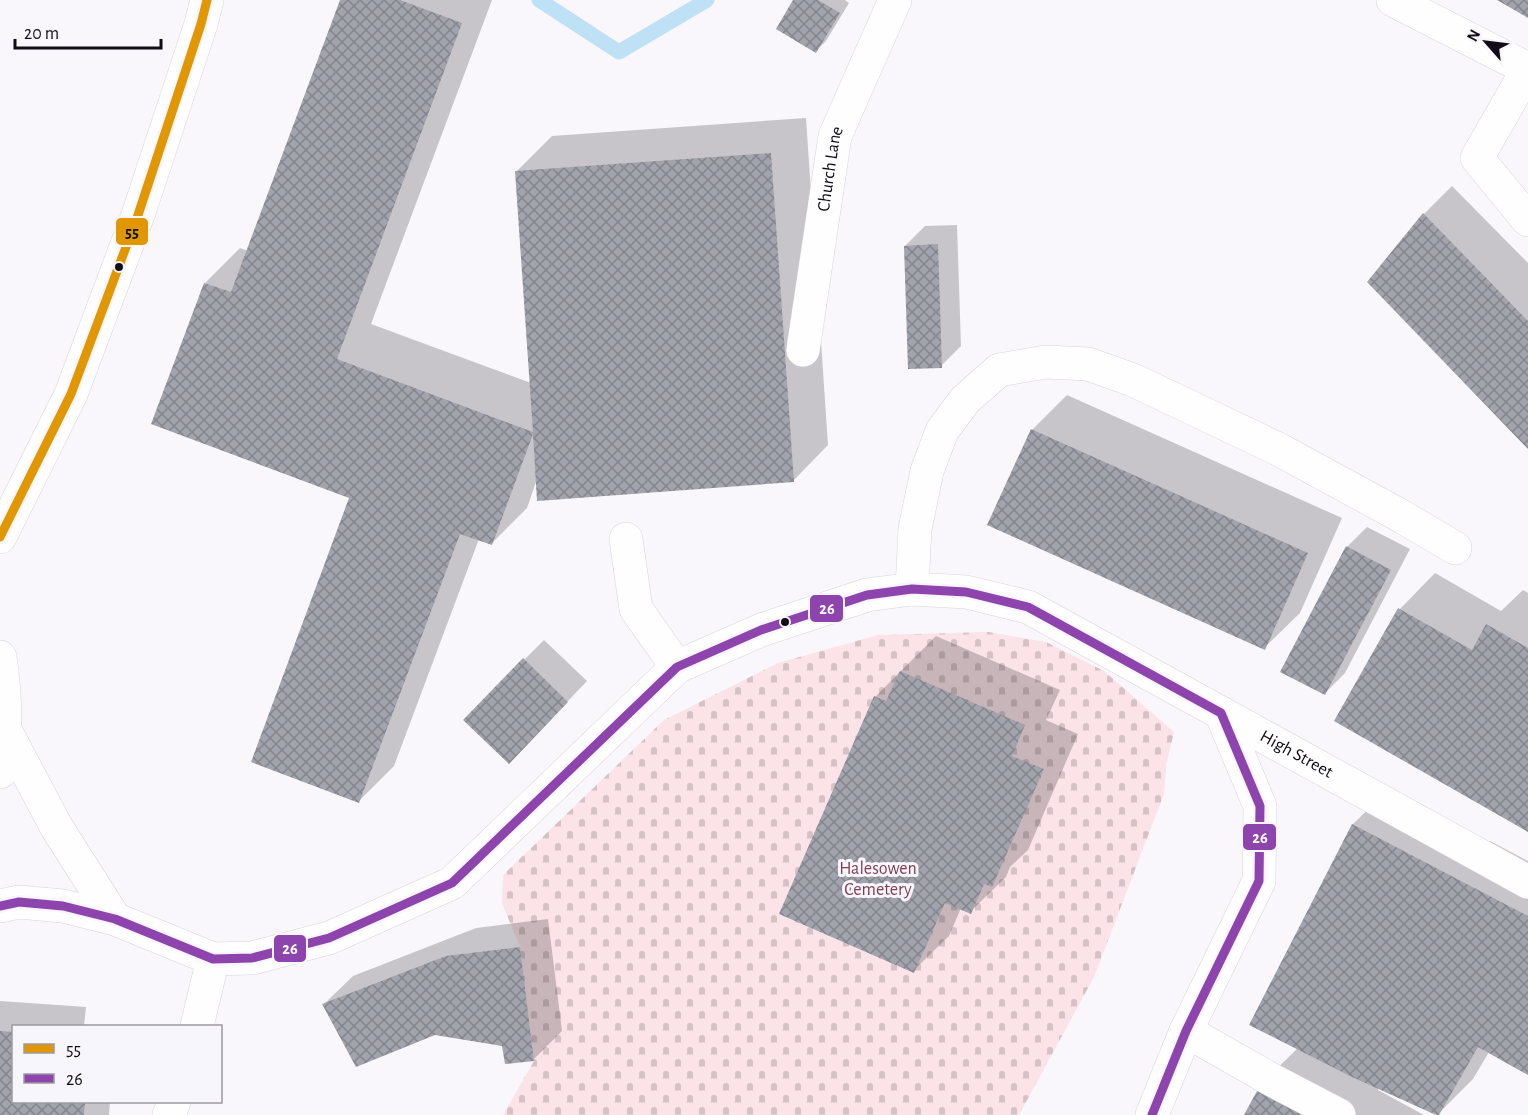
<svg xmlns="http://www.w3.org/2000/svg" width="1528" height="1115" font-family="'Alegreya Sans',sans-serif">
<defs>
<pattern id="cemetery-stones" width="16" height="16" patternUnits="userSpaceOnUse" patternTransform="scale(1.5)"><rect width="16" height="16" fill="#fbe3e8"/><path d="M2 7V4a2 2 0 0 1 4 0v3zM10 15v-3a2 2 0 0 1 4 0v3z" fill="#d6c2c6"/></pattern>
<pattern id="building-cross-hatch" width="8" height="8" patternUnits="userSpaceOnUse" patternTransform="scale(1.5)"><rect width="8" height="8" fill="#a2a4ad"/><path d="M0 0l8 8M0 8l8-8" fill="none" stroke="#83848c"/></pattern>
</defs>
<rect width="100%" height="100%" fill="#f9f7fc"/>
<!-- cemetery -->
<path fill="url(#cemetery-stones)" d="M988,632l58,10 58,29 70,61 -8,34 -2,28 -70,183 -75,138h-516l31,-54 -14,-114 -18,-44 1,-28 161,-155 114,-57 100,-28z"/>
<!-- shadow -->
<path fill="#0003" d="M341,0h151l-121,324 160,59 -14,-212 35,-35 254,-18 22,327 -35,36 -256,-2 -10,29 -36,36 -12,-5 -85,227 -35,35 -8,-304 -146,-214 35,-35 8,3z
M795,0h50l4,3 -23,38 -10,10z
M1452,186l76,77v184l-104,-233z
M957,225l4,121 -20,20 -36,-120 20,-20z
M1067,395l275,123 -42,95 -36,35 -232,-218z
M1367,527l43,22 -65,124 -20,20 22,-146z
M1435,573l66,38 22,-21 5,3v237l-192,-109 64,-112z
M936,636l124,54 -14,30 32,14 -50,116 -18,17 -4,10 -36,35 -9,-4 -12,28 -36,35 -132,-58 95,-217z
M544,640l43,41 -58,61 -5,-82z
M1382,796l97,56 11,-11 38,20v212l-39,-21 -16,27 -35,35 -59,-27 -1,3 46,25h-179l19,-34 34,-33 -47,-24 102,-200z
M548,919l14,112 -29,29 -29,-16 -180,-40 29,-28 123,-48z
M0,1001l86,6 -2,19h-70v76h96l-1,13h-109z"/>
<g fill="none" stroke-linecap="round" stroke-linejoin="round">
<!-- stream -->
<path stroke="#bee1f5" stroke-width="15" d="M539,0l80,52 88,-52"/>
</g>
<!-- building -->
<path fill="url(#building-cross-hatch)" d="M340,0h60l62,23 -125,336 196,73 -18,-261 256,-18 23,329 -257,19 -4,-67 -41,111 -32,-11 -101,269 -108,-41 98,-264 -198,-74 53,-141 27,9z
M793,0h25l22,13 -24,40 -40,-24z
M1497,0h31v18z
M1423,213l105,108v128l-161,-167z
M938,244l4,124 -34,1 -4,-123z
M1031,429l277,124 -43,97 -278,-125z
M1346,546l45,24 -66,125 -45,-23z
M1398,608l74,42 14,-26 42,24v184l-194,-111z
M523,658l45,44 -59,62 -46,-44z
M900,671l125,54 -13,31 32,13 -52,118 -8,-3 -13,30 -26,-11 -31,70 -135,-59 95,-218 12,5z
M1352,824l176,92v159l-50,-28 -39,68h-3l-84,-38 -103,-52z
M520,947l14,114 -29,3 -3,-18 -67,-11 -79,32 -34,-63 124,-48z
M0,1031l14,1v70h71l-1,13h-84z
M1263,1080l62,35h-81z"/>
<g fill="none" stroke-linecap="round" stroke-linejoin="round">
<!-- minor casing -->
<g stroke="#d7d4dc" stroke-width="34">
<g id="minor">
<path d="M1393,0l135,69"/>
<path d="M1528,69l-51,89 51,62"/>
<path id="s1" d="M803,350l32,-214 60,-136"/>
<path d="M626,539l10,70 41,58"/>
<path d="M912,589l3,-60 12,-58 15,-40 23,-31 34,-30 47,-8 42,2 45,16 145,69 123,67 54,32"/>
<path id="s2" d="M1221,713l307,169"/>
<path d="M197,1026l16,-67"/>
<path d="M1186,1031l86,49 67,35"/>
<path d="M169,1115l5,-13"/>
</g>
</g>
<!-- major casing -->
<g stroke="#d7d4dc" stroke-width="34">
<path id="major" d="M5,730l52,98 58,91
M0,906l19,-4 44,4 52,13 98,40 39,-1 77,-20 123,-55 225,-216 84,-37 106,-35 45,-6 54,3 62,15 193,106 39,93 -1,75 -73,150 -34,84"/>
</g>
<!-- highway casing -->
<g stroke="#d7d4dc" stroke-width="34">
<path id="highway" d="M0,537l71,-143 67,-179 63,-191 6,-24
M0,657c6,39 7,76 0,115"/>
</g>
<!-- minor -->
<use href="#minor" stroke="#fefeff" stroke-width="33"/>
<!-- major -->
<use href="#major" stroke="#fefeff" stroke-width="33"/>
<!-- highway -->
<use href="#highway" stroke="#fefeff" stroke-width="33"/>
<!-- bus-1 casing -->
<g stroke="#f8f6fd" stroke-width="14">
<path id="bus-1" d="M0,537l71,-143 67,-179 63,-191 6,-24"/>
</g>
<!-- bus-2 casing -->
<g stroke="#f8f6fd" stroke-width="14">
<path id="bus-2" d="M0,906l19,-4 44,4 52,13 98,40 39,-1 77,-20 123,-55 225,-216 84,-37 106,-35 45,-6 54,3 62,15 193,106 39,93 -1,75 -73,150 -34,84"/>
</g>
<!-- bus-1 -->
<use href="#bus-1" stroke="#e09702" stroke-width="9"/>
<!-- bus-2 -->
<use href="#bus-2" stroke="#8e44ad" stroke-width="9"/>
</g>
<!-- markers -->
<g fill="#110d17" stroke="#f8f6fd" stroke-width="2">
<circle cx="119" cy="267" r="5"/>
<circle cx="785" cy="622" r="5"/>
</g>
<g text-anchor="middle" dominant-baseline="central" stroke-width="6" stroke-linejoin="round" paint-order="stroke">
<!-- street labels -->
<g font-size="18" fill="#110d17" stroke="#f8f6fd">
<text stroke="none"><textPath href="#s1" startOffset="183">Church Lane</textPath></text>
<text stroke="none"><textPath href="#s2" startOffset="86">High Street</textPath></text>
</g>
<!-- park labels -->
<g font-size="18" fill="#823e4d" stroke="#f8f6fd">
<text x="878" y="869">Halesowen<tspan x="878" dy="21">Cemetery</tspan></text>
</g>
</g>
<g stroke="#f8f6fd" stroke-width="2">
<rect x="115" y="217" width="34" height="29" rx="6" fill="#e09702"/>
<rect x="809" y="594" width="35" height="29" rx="6" fill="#8e44ad"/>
<rect x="1242" y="823" width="35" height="28" rx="6" fill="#8e44ad"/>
<rect x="273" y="934" width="34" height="29" rx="6" fill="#8e44ad"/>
</g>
<g font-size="16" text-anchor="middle" font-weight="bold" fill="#fff">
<text x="827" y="614">26</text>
<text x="1260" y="843">26</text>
<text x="290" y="954">26</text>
</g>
<g font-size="16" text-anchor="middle" font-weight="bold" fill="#111">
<text x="132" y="237">55</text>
</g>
<!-- legend -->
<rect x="12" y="1025" width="210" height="78" fill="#f8f6fd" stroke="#9c99a1" stroke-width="1.5"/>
<rect x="24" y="1044" width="30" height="9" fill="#e09702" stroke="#9c99a1" stroke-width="1.5"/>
<text x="66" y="1055" font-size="18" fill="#110d17">55</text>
<rect x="24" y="1074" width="30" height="9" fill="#8e44ad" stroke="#9c99a1" stroke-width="1.5"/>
<text x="66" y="1085" font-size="18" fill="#110d17">26</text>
<!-- north arrow -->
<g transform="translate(1486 42) rotate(298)" stroke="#f8f6fd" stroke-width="4.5" paint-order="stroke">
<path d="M0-4.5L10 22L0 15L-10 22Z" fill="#110d17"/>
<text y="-9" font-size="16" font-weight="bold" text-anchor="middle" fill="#110d17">N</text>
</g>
<!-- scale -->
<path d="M15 39v9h146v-9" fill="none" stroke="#110d17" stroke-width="3"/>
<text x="24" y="39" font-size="18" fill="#110d17" stroke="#f8f6fd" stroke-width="4.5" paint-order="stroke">20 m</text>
</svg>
